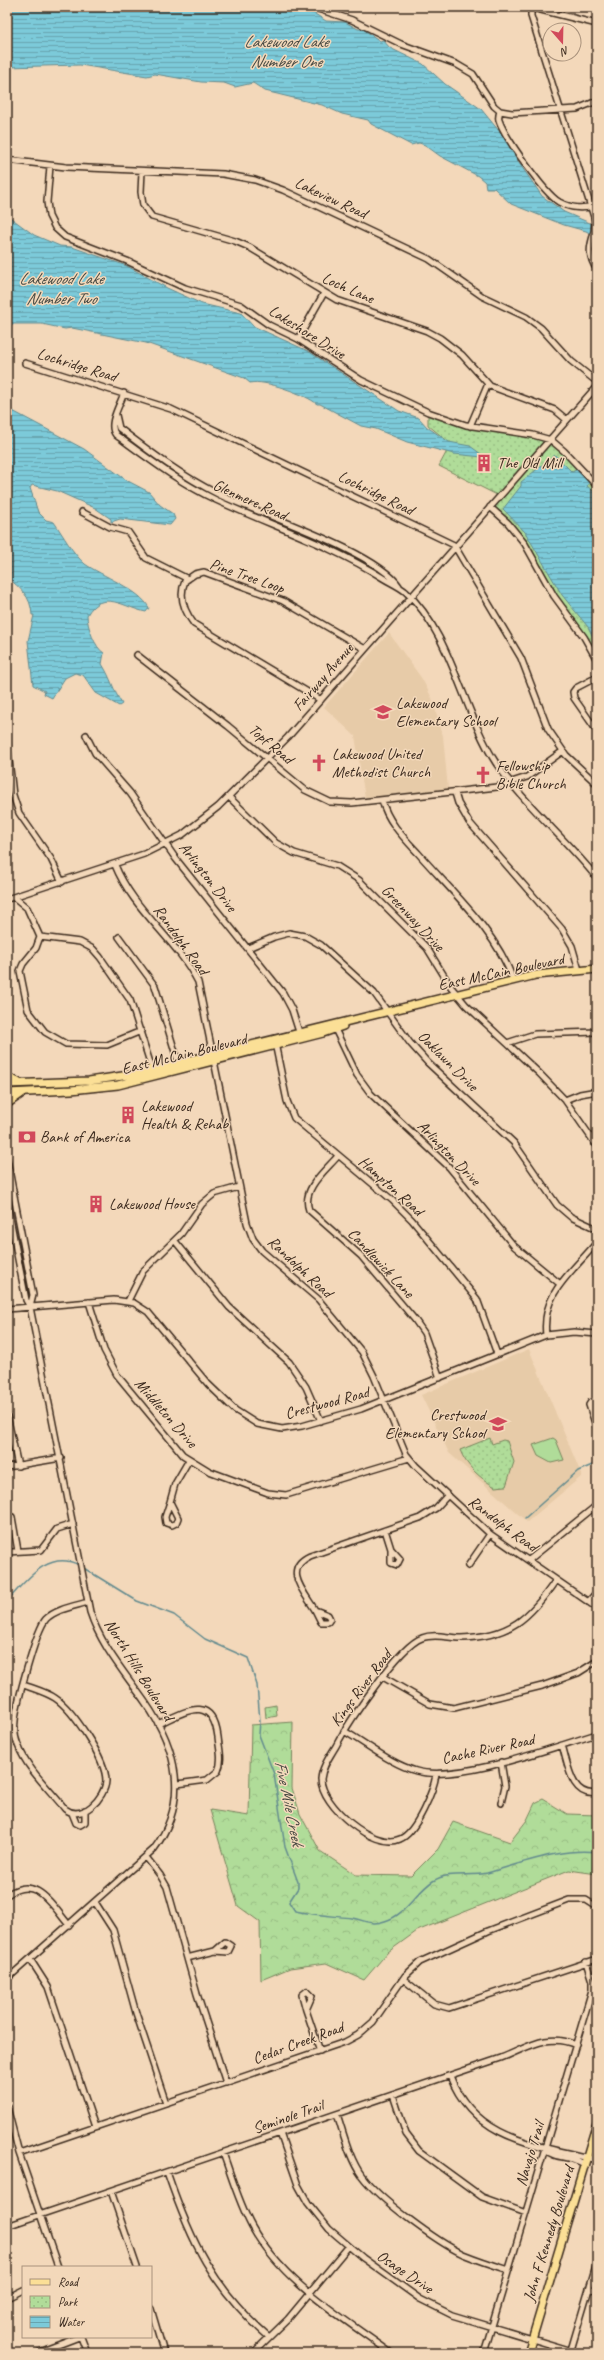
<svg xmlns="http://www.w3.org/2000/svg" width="604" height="2360" font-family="Caveat,sans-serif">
<defs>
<pattern id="forest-crowns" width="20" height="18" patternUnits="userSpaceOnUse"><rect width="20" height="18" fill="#b0dc99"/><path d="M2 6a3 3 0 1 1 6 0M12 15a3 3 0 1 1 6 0" fill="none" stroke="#98bd83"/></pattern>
<pattern id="park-dots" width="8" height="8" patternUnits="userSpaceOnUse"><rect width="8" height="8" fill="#b0dc99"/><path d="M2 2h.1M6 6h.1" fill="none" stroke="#98bd83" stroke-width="1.8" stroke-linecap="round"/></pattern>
<pattern id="water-rules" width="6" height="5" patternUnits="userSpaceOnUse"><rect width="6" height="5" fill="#7ccad9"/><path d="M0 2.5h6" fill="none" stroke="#67a4af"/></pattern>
</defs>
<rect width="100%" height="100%" fill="#f3d8ba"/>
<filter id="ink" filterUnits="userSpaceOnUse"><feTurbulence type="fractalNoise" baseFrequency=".025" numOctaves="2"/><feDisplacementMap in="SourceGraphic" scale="8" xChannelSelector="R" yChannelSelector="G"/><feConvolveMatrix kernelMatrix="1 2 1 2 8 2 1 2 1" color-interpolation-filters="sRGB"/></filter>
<g filter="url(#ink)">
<!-- built -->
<path fill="#e7cba8" d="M389,633l33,46 10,19 11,38 5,53 -83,9 -10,-62 -31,-29z
M529,1349l53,127 -55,46 -78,-69 -28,-58z"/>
<!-- forest -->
<path fill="url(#forest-crowns)" stroke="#76835c" d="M293,1722l-1,66 8,26 20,37 36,24 55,1 27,-27 15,-27 57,20 17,-22 8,-17 8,-4 24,15 30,1v59l-28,-4 -152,61 -29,21 -24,28 -38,-17 -36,5 -29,12 -1,-58 -22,-16 -28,-96 39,6 2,-91z"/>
<!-- park -->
<path fill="url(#park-dots)" stroke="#76835c" d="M428,412l28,10 95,18 46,46v174c-12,-18 -25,-35 -36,-54 -22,-37 -39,-70 -71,-99l9,-11 -60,-30 7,-13v-13l-18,-15z
M490,1438l2,6 11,-4 4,1 7,21 -8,24 -11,1c-15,-9 -29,-21 -35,-37z
M276,1705l1,11 -11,2 -1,-11z"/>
<!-- pitch -->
<path fill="#b0dc99" stroke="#76835c" d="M553,1438l3,2 8,20 -13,3 -13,-7 -5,-11z"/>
<!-- water -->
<path fill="url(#water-rules)" stroke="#628a8e" d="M7,7h295l3,4 10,3 11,7 19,1 13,7h5l17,12 3,-1 7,8 33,16 22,20 36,25 23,28 15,26 23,33 22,16 33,14v11l-11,-6 -22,-6 -53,-21 -17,-16h-8l-1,-6 -7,-6 -38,-20 -15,-11 -6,-2 -8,2 -40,-21 -3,-4 -26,-6 -20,-9 -57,-14 -12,-8 -18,4 -11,-4 -23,-1 -46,-8 -8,2 -67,-11 -73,2z
M7,215l27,20 26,11 12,1 55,19 40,22 35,16 39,9 12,13 55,25 91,60 20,7 8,9 22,15 21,4 11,8 1,3 -28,-3 -47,-12 -31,-13 -15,-3 -41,-22h-3c-10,-9 -53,-25 -67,-21l-6,-5 -98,-35 -74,-15 -7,1 -23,-5h-35z
M7,408l77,41 42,31 23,12 11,13 13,9 2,5 -5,6 -50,-6 -9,3v-3l-16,-11 -38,-17 -25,-6 -2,3 8,24 8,8 8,2c9,13 19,32 31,42 15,11 56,26 64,44l-3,4c-21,-4 -44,-24 -59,3 0,11 8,33 17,38l-2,11c9,14 11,26 20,40l-3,2 -23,-13 -13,-18 -8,-2 -10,5 -13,20 -8,-4 1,-3 -12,-6 -5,-44 6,-26h-2c-1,-19 -11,-26 -25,-38z
M555,455l17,17 6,-3 12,13 -3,4 10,8v151l-9,-18 -26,-32 -37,-63 -22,-23 18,-23v-4z"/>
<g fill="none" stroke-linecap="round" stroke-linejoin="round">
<!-- stream -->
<path stroke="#628a8e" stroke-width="1.5" d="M525,1518l53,-47 19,-8
M82,1567l55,34 37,14 31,24 43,19 9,27 3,36 -1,14 15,39 11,73 13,35v6l-9,14 6,9c19,4 38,5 57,7 13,2 18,8 33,3 21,-6 31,-29 48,-40 16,-10 37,-4 54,-8 37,-10 71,-25 110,-21
M7,1601c19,-20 41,-52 72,-36"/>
<!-- minor casing -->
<g stroke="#3b2a1e" stroke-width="8">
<path id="minor" d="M312,7l40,13 49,24 55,20 17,10 21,32 6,5 12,2 65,-4 20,-8
M529,7l68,17
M531,7v9l63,201c5,21 -13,28 3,53
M500,111c-1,3 -2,6 -1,9 5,16 45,73 60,82 13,7 24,7 38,3
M7,160l59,7 157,7 32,6 28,10 146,69 53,37 44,21 15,11 30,33 26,21
M50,166l-3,36 2,14 6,12 10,9 62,24 58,27 56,17 28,20 29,14 63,41 67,32 38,13 67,10 18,5 13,11 33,35
M142,171l-1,21 2,13 9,12 83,24 14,6 88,53 90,31 13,7 22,17 28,31 65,24 12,10
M298,339l26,-46
M25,363l146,46 283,136 67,113 27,71 18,26 31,29
M124,393c-4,12 -17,32 -8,42 33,24 64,48 100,65 56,26 115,45 167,78 8,5 16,8 23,14 45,41 57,120 90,171 27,40 70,76 101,115
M116,415l3,13c31,24 63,48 99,66 41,20 158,57 181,92
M470,426l18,-42
M490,507l18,16 17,21 29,52 30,41 13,23
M82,512l28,15 18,5 18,26 42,21
M137,655l91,71 77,64 25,12 22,1 145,-16 30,-10 36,-26
M597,677l-21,11 -3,4 1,6 23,33
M321,700l-127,-76c-10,-13 -16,-27 -9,-43l10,-7 9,-2 79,29 82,48
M86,735l9,18 35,40 46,66 107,134 9,17 8,25
M7,742l6,53 6,18 32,46 11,23
M455,793l3,10 11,19 93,107 10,17 7,24
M229,797l47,46 18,10 43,13 22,14 68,68 24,39 15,18 73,68 26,27 32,46
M382,800c5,21 22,38 36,53 33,38 79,79 95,127
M115,865c18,45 61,74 83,117l49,241 6,16 9,12 56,48 44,53 12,24 32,78 10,12 74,68 107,74
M14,897l13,11 13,29 40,5 13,7 7,8 30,43 23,72
M7,899l137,-45 38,-19 36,-28 70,-70 309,-351
M40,937l-4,11 -13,16 -3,7 8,39 17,22 21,12 41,1 34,-14
M119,937l36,49 24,79
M248,948l26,-11 15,-4 16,3 16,9 53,48 36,50 18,20 86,80 43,62 14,12 26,12
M335,1029l22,46 14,19 78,73 65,79 46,38
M275,1043l12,58 7,17 98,82 20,20 65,79 20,55
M507,1043l28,-9 62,-2
M565,1100l15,-6 17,-3
M338,1156c-12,14 -37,33 -29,54l52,46 54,64 9,13 16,45
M7,1159l26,136 -3,12
M7,1203l19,97 4,7 60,305c11,34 35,61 55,90 32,46 45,99 9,147l-147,130
M175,1241l54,66 60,55 17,25 15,34
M128,1301l15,-30 38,-37 21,-30 12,-10 25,-7
M89,1302l15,48 13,25 66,80 26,16 59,22 18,2 123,-37
M7,1309l107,-9 20,3 14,9 60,72 27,26 22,14 25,5 20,-3 59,-17 185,-74 28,-3 23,2
M546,1335c-5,-43 27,-63 51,-93
M597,1410l-3,10 3,8
M7,1415l11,51
M594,1420l-5,-15 2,-3h6
M7,1467l54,-9
M170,1502l8,16 -2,5 -4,2 -6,-2 -1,-6z
M170,1502l5,-18 14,-24
M12,1517l6,34
M385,1530l6,19
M391,1549l9,10 -3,6 -6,-2z
M7,1552l34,-2 16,-21 16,-5
M529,1560l68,-55
M468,1566l22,-32
M588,1602l9,-10
M315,1610c-11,-18 -33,-41 -5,-54l110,-38 16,-10 11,-12
M315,1610l13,5 2,4 -2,3h-7z
M383,1677l47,27 24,4 88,-22 36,-13 19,-12
M24,1685c10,4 22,7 31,13 18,12 51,61 51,83 -1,17 -24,41 -41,28 -15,-19 -38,-40 -47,-64 -3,-7 -4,-16 -3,-24 1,-16 21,-91 31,-102 10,-10 29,-13 42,-17
M158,1724c27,-12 54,-31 60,13 1,11 5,23 0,34l-11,9 -30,4
M344,1731c23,13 47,33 72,40 42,12 138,-24 181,-37
M562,1745c6,19 9,53 35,48
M436,1774c-2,16 -20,59 -36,65 -26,12 -79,-34 -79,-60 1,-12 9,-23 15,-33 12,-23 63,-100 86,-108 12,-5 27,0 39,0 49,-1 69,-20 95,-58
M501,1803l4,-17 -4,-24
M72,1813l4,10 4,2 5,-3v-12
M146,1857l14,18 7,12 30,107 29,89
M7,1895c29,-21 44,9 62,30
M95,1902l18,28 23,83 30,90
M225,1942l6,4 -3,6 -13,-1z
M187,1958l28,-7
M30,1959l18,28 47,140
M403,1979l31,25 15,4 148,-49
M307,1991l5,5 -6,14 -4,-15z
M306,2010l14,41
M450,2076c25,65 89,69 147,84
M393,2095l13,39 13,17 63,46 44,16
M7,2107l12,46 39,114
M337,2114c7,21 12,44 25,62 17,23 74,65 101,78 15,6 30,11 46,16
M280,2133l18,52 10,18 21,26 34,29 57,41 32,16 127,38
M545,2149c10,11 29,6 40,16
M19,2153l326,-111 13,-7 15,-13 32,-46 15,-14 68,-31 81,-31h17l11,7
M223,2153c9,25 16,50 29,74 31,56 89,89 139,126
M167,2172c24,70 45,115 102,165
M111,2191l26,76
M7,2226l494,-168c26,-10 46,-26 75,-13
M589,2288l8,2
M7,2298l16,-8
M151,2309l13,44
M81,2337l6,16
M571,2350l26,-88
M37,2353l42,-16
M253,2353l35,-34 60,-72
M484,2353l108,-363v-9l-6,-19"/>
</g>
<!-- major casing -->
<g stroke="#3b2a1e" stroke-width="10">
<path id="major" d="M7,1077l11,5
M7,1084l82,-3 40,-6 407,-100 61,-6
M7,1093l64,-3 47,-5 205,-52 20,-7
M7,1104l14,-10
M528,2353l69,-230"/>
</g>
<!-- minor -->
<use href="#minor" stroke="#f3d8ba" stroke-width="5"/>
<!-- major -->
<use href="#major" stroke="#fbdf96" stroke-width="7"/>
</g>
</g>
<!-- icons -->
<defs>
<g id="building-bare" transform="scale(1.38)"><path d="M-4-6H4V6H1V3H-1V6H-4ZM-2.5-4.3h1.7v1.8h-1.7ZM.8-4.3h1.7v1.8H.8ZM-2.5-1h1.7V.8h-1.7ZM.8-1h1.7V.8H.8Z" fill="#d1495b" stroke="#f3d8ba" stroke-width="2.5" paint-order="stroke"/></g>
<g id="school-bare" transform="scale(1.38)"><path d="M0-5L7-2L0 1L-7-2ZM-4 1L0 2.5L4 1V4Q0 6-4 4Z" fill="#d1495b" stroke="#f3d8ba" stroke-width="2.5" paint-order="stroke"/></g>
<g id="church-bare" transform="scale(1.38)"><path d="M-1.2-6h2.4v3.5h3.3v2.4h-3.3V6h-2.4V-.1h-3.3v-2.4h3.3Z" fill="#d1495b" stroke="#f3d8ba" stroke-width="2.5" paint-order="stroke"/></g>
<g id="bank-bare" transform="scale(1.38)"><path d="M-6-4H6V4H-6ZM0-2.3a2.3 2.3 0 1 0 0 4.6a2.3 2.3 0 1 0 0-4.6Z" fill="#d1495b" stroke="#f3d8ba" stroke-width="2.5" paint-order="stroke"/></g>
</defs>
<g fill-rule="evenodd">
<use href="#building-bare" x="484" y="463"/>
<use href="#school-bare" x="383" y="712"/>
<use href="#church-bare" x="319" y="763"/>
<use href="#church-bare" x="483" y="775"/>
<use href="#building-bare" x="128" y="1115"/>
<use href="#bank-bare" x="27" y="1137"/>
<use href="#building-bare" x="96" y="1204"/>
<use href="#school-bare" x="498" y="1424"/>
</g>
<g text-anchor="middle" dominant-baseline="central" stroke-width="3" stroke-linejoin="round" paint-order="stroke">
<!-- street labels -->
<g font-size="16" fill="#3b2a1e" stroke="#f3d8ba">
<text transform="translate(331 198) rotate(25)">Lakeview Road</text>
<text transform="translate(348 288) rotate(24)">Loch Lane</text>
<text transform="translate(307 332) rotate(32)">Lakeshore Drive</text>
<text transform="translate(77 365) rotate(17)">Lochridge Road</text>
<text transform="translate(376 493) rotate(26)">Lochridge Road</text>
<text transform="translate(250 500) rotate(24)">Glenmere Road</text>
<text transform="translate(247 576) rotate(19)">Pine Tree Loop</text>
<text transform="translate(323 677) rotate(-49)">Fairway Avenue</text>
<text transform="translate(271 744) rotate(40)">Topf Road</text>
<text transform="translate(208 877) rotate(52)">Arlington Drive</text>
<text transform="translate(413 918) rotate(47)">Greenway Drive</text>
<text transform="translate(181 940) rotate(54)">Randolph Road</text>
<text transform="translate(501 972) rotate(-12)">East McCain Boulevard</text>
<text transform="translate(184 1054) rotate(-14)">East McCain Boulevard</text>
<text transform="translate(448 1061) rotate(45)">Oaklawn Drive</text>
<text transform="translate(449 1153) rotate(46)">Arlington Drive</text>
<text transform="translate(391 1186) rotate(42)">Hampton Road</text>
<text transform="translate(381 1263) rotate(47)">Candlewick Lane</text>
<text transform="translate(300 1267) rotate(43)">Randolph Road</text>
<text transform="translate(327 1403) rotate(-15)">Crestwood Road</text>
<text transform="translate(166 1413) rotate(49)">Middleton Drive</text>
<text transform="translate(503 1524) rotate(37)">Randolph Road</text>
<text transform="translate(139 1670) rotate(58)">North Hills Boulevard</text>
<text transform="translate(361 1688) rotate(-53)">Kings River Road</text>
<text transform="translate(488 1749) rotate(-12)">Cache River Road</text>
<text transform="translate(298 2043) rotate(-20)">Cedar Creek Road</text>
<text transform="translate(288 2117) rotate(-19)">Seminole Trail</text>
<text transform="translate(530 2154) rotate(-73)">Navajo Trail</text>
<text transform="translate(549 2234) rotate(-73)">John F Kennedy Boulevard</text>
<text transform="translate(405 2272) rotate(34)">Osage Drive</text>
</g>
<!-- poi labels -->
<g font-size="16" fill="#3b2a1e" stroke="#f3d8ba" text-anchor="start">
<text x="497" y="463">The Old Mill</text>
<text x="396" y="703">Lakewood<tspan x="396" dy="18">Elementary School</tspan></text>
<text x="332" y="754">Lakewood United<tspan x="332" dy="18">Methodist Church</tspan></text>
<text x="496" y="766">Fellowship<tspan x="496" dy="18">Bible Church</tspan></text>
<text x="141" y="1106">Lakewood<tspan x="141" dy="18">Health &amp; Rehab</tspan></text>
<text x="40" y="1137">Bank of America</text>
<text x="109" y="1204">Lakewood House</text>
<text x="485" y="1415" text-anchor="end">Crestwood<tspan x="485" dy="18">Elementary School</tspan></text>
</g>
<!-- water labels -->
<g font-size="17" font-style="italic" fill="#484a43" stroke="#f3d8ba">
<text x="286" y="41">Lakewood Lake<tspan x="286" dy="20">Number One</tspan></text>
<text x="61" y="278">Lakewood Lake<tspan x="61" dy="20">Number Two</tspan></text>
<text transform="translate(289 1803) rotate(78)">Five Mile Creek</text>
</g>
</g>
<!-- margin -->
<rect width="604" height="2360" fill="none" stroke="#f3d8ba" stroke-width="24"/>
<rect x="12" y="12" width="580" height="2336" fill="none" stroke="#3b2a1e" stroke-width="1.5" filter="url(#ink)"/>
<!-- legend -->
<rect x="22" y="2266" width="130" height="72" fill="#f3d8ba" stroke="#a9927c"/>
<rect x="30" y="2279" width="20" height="6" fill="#fbdf96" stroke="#a9927c"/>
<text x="58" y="2286" font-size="12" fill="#3b2a1e">Road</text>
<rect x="30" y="2296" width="20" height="12" fill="url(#park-dots)" stroke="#a9927c"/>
<text x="58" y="2306" font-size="12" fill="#3b2a1e">Park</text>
<rect x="30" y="2316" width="20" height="12" fill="url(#water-rules)" stroke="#a9927c"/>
<text x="58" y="2326" font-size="12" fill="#3b2a1e">Water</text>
<!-- north arrow -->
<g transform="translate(562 42) rotate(160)"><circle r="19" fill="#f3d8ba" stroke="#a9927c"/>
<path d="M0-3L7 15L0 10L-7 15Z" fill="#d1495b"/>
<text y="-6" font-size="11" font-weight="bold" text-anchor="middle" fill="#3b2a1e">N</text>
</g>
</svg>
